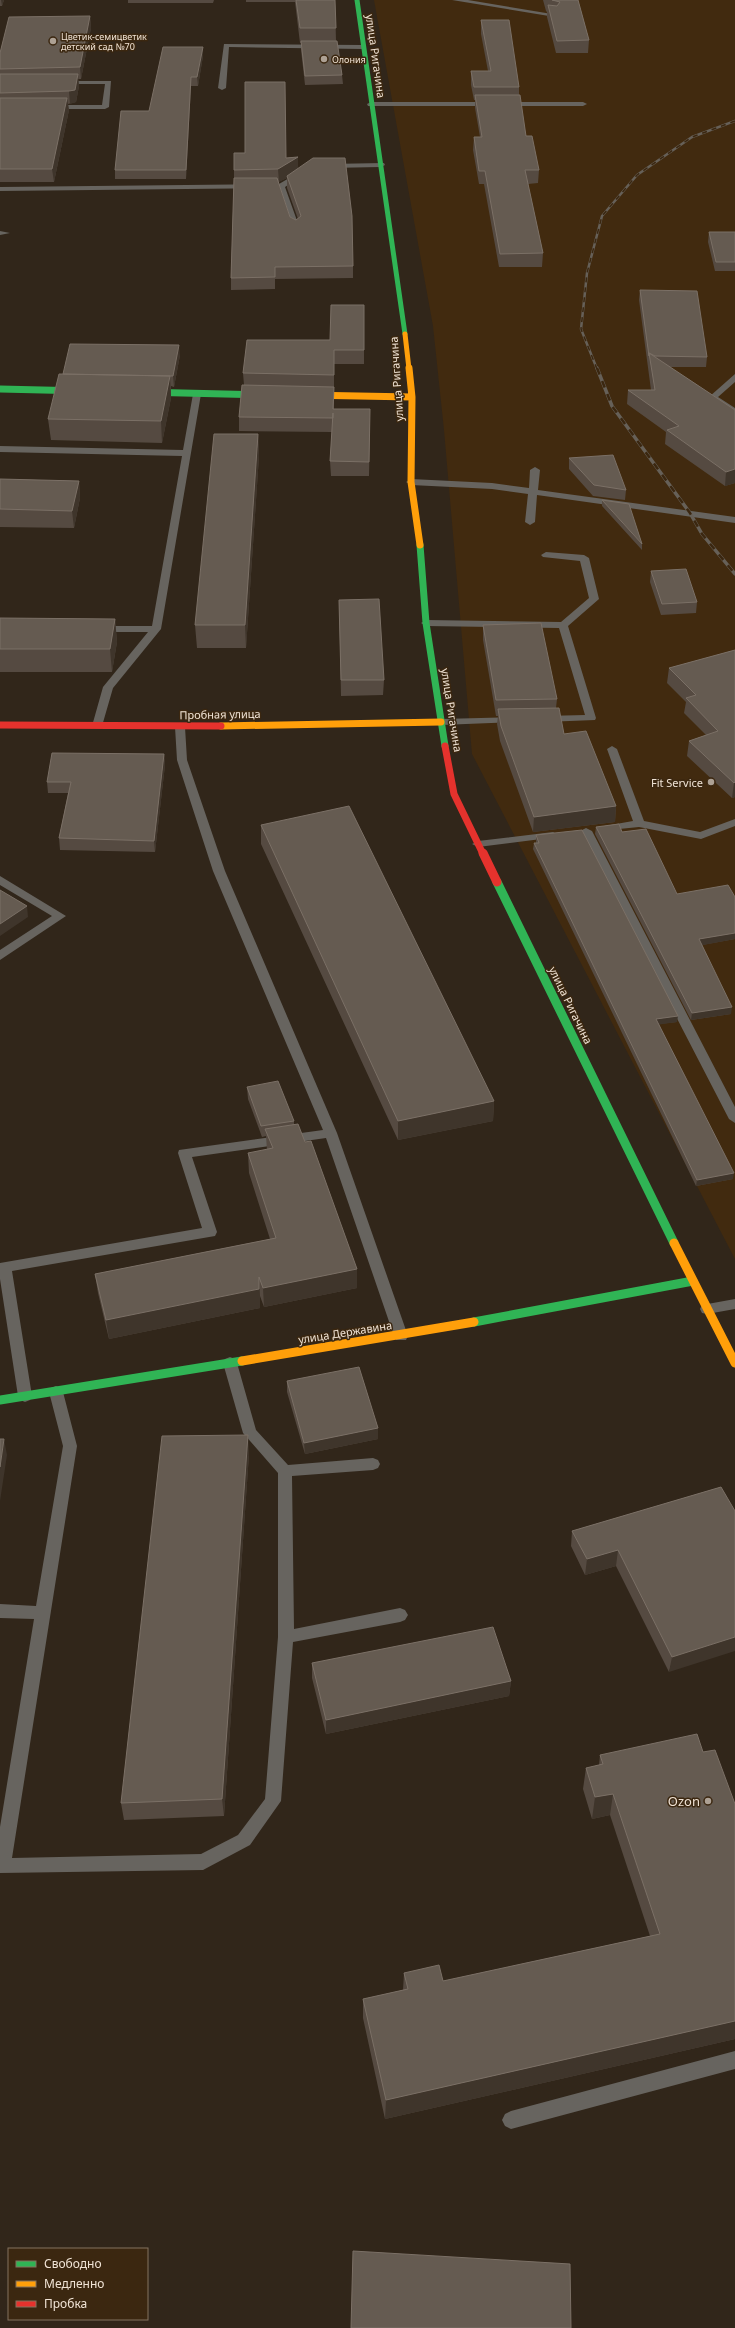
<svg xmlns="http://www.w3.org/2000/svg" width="735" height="2328" font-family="'Noto Sans',sans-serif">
<rect width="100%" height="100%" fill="#31261a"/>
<!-- built -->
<path fill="#412a0f" d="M374,0h361v1259l-263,-505 -28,-324 -11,-104z"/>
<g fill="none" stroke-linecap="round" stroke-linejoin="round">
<!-- lane -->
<path fill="#67645f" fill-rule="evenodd" d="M452,0h16l90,15 -3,2z
M224,44l138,1 3,2 -3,2 -133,-2 -3,41 -4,2 -4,-2z
M62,81h49l-2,26 -4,2h-56l-1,-2 4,-2h50l3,-21h-45l-1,-1z
M371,102h212l4,2 -4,2h-215l-1,-2z
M384,163l1,2 -4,2 -53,1 -4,-2 4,-2z
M301,171h3v4l-19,12 15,42 -4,2 -4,-2 -14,-41 -278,3v-4l279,-3z
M0,231l10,2 -10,2z
M735,374v8l-17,15 17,11v7l-26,-18z
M197,391l4,3 -40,235 -48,59 -11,38 -1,2h-8l-1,-2 11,-39 45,-55h-51l-5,-3 5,-3h55l30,-170 -182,-4v-6l183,4 10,-56z
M535,467l5,3 -2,20 197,27v6l-198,-28 -2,27 -5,3 -5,-3 3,-28 -36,-5 -81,-4 -5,-3 5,-3 81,4 37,5 1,-18z
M546,552l38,3 5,3 10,41 -31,27 28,92 -1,2 -51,2 -5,-3 5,-3 41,-1 -26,-87 -133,-2 -5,-3 5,-3 135,2 28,-24 -9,-37 -37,-4 -2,-2z
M515,717l4,1v4l-78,3 -5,-3 5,-3z
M180,724l5,3 2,33 38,111 112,262 71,203 -2,4h-10l-2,-4 -68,-198 -134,19 25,75 -2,4 -203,35 20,125 -2,4 -5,2 -5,-2 -2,-4 -18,-117v-16l202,-35 -24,-75 1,-3 144,-20 -110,-259 -36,-111 -2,-33z
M612,746l5,3 27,72 56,11 35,-13v7l-34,13 -62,-12 -40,4 -2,-2 2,-2 34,-6 -26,-72z
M586,828l6,3 143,276v16l-6,-4 -149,-288z
M553,832l6,3 -2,2 -79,10 -6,-3 6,-3z
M0,876l66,40 -66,44v-10l52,-34 -52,-31z
M735,1299v10l-28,5 -5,-1 -2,-4 2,-4z
M230,1357l5,2 2,4 19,67 32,35 85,-7 5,2 2,4 -2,4 -5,2 -81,6 2,153 106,-21 5,2 3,5 -3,5 -5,2 -107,20 -12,159 -31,44 -47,25 -203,3v-46l34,-208 -34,-1v-14l36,2 27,-160 -14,-54 2,-4 5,-2 5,2 2,4 14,54 -65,412 189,-4 37,-19 27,-36 13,-162v-164l-35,-40 -20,-70 2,-4z
M735,2051v18l-224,60 -6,-3 -3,-6 3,-6 6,-3z"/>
<!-- fast-far2 -->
<path stroke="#30b455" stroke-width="5" d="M357,0l48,334"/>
<!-- fast-far1 -->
<path stroke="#30b455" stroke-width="7" d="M0,389l85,2
M141,392l130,3
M420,545l6,78 19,123"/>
<!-- fast -->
<path stroke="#30b455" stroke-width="9" d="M497,882l177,361
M474,1322l219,-41
M0,1400l242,-39"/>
<!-- slow-far2 -->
<path stroke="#ff9f0a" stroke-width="5" d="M405,334l4,35"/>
<!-- slow-far1 -->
<path stroke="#ff9f0a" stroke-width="7" d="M409,368l3,29 -1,85 9,63
M305,395l107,2
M221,726l220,-4"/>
<!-- slow -->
<path stroke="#ff9f0a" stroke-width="9" d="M674,1243l61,120
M242,1361l232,-39"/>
<!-- jam-far1 -->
<path stroke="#e5322d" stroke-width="7" d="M0,725l221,1
M445,746l9,48 29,60"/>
<!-- jam -->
<path stroke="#e5322d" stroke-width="9" d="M483,853l14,29"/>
<!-- rail-far1 casing -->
<g stroke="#666058" stroke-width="2.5">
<path id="rail-far1" d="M597,369l-16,-40 6,-56 15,-57 35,-41 55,-38 43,-16"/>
</g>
<!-- rail casing -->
<g stroke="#666058" stroke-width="3.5">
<path id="rail" d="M597,368l15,38 78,107 12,21 33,40"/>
</g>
<!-- rail-far1 -->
<use href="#rail-far1" stroke="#3b2710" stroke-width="1.5" stroke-dasharray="5" stroke-linecap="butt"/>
<!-- rail -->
<use href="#rail" stroke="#3b2710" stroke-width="2.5" stroke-dasharray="7" stroke-linecap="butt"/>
</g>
<!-- wall -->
<path fill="#554a41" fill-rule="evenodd" d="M0,0h4l-2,6h-2z
M128,0h86l-1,3h-85z
M246,0h89l1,41 6,34 1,9 -38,1 -4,-35v-7h-1l-5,-41h-49z
M543,0h35l11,40 -1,13h-32l-9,-36v-5l-1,-1z
M90,16l1,12 -10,51h-3l1,7 -3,16 -8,2 1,6 -15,72h-54v-129z
M481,20l38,67v8l7,41 13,34 -1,13 -10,1 15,69 -1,14h-43l-15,-83h-5l-6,-34 1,-13h6l-5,-29v-8h-1l-3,-15v-14h17l-7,-37z
M203,47v9l-5,30h-7l-5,93h-71v-9z
M245,153l41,5 12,-1v11l55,98v12l-78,1v10l-44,1v-12l3,-100v-8zM287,178v10l11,31 -2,1 -6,-3 -12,-35z
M709,232h26v39h-20l-7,-29z
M640,290l67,67 -1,10h-36l65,43v73l-10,3 -60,-42 1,-12 -39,-28 1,-14h23l-12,-90z
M364,305v59h-30v45l36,15 -1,52h-38l-1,-15 2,-29 -93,-1v-14l5,-32 -1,-12 87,-33z
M180,355l-6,32 -3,-1v12l-9,45 -111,-3 -3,-21 15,-45z
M258,434l1,22 -13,192h-49l-2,-23z
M569,458l57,32 -1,10 -32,-4 -24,-27z
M0,479l79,2 1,17 -6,30 -74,-1z
M602,500l40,44v6l-40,-44z
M651,571l46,31 -1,11 -35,2 -11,-33z
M339,600l45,80 -1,15 -42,1z
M0,618l115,1 2,23 -5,30h-112z
M483,625l74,74 -1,9 8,26 52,72 -1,16 -82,10 -33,-91 -3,-17 1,-8h-2l-13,-76z
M735,650v147l-3,1 -45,-42 2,-15 17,-6 -22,-22 2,-11 -19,-19 2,-15z
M164,754l1,11 -10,87 -95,-2 -1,-12 9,-45h-20l-1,-11z
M261,825l233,276 -1,20 -95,19 -137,-296z
M596,827l26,5 55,62 58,45 -33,6 29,69 -40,6 -96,-186z
M536,835l141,187 -18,2 74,155 -37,7 -163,-337 1,-6h2z
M247,1087l47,34v3l63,164 -93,19 -4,-11v12l-151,31 -11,-46 -3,-19 175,-35 -21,-66 -1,-20 19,-3 -1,-14 -4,1 -14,-38z
M287,1381l91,47v11l-73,15 -18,-62z
M249,1454l-25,362 -100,4 -3,-17z
M721,1487l-52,185 -53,-106 -31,9 -14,-29 1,-15z
M312,1663l199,18 -2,15 -183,38 -14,-56z
M703,1752l32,52v235l-350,80 -22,-101v-19l40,-9 1,-17 39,8 207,-45 -40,-121 -18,4 -9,-30 3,-21 13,-3 1,-10z"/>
<!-- shaded-wall -->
<path fill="#3f352b" d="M1,0h3l-2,6z
M90,16l1,12 -10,51 -1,-12z
M203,47v9l-5,30 -1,-9z
M78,74l1,12 -3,16 -6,2 -1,-13z
M191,77v9l-5,93v-9z
M67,98l2,12 -15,72 -2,-13z
M298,157v14l-11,5v2l-8,4 -1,-13z
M179,345l1,10 -6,32 -1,-11z
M170,376l1,22 -9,45 -1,-22z
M370,409v15l-1,52v-14z
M258,434l1,22 -13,192 -1,-23z
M735,469v14l-10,3 1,-14z
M79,481l1,17 -6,30 -2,-17z
M115,619l2,23 -5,30 -2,-23z
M164,754l1,11 -10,87 -1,-11z
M735,782v15l-3,1 2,-15z
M616,806l-1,16 -82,10 1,-15z
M27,906l1,11 -28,19v-12z
M735,933v6l-37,7 1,-7z
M732,1007l-1,7 -40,6 1,-7z
M678,1016l-1,6 -21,3v-6z
M494,1101l-1,20 -95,19v-19z
M734,1173l-1,6 -37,7 1,-6z
M357,1269v19l-93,19 -1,-19z
M259,1277l1,19v12l-151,31 -3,-19z
M378,1428v11l-73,15 -1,-11z
M248,1435l1,19 -25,362 -2,-17z
M4,1439l3,16 -7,46v-34z
M618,1550l-2,16 -31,9 2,-16z
M735,1637v14l-66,21 3,-15z
M511,1681l-2,15 -183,38v-14z
M613,1794l-3,21 -18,4 3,-22z
M735,2021v18l-350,80 1,-19z"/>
<!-- building -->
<path fill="#655b51" stroke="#7b7066" d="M296,0h39l1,28h-36z
M552,0h26l11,40 -32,1 -9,-36 9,1 3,-4z
M90,16l-10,51 -80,2v-16l9,-36z
M481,20h28l10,67h-45l-3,-16h20z
M301,41h36l5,34 -37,1z
M163,47h40l-6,30h-6l-5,93h-71l6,-59h28z
M0,74h78l-3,16 -6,1 -69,2z
M245,82h40l1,76 12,-1 -20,12 -44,1v-17h11z
M475,95h45l6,41h6l7,34h-14l18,83 -43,1 -15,-83h-6l-5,-34h8z
M0,98h67l-15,71h-52z
M313,158h32l7,58 1,50 -78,1v10l-44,1 3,-100h43l13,39 6,3 5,-4 -14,-40z
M709,232h26v30h-19z
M640,290l57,1 10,66 -52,-1 -6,-3v3z
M331,305h33v45h-30v25l-91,-2 4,-33h83z
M70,344l109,1 -6,31 -110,-2z
M649,353l86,57v59l-9,3 -59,-42 12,-4 -51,-36h27z
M59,374l111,2 -9,45 -113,-2z
M242,385l92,2 -1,22h37l-1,53 -39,-1 3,-48v5l-94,-1z
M214,434h44l-13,191h-50z
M613,455l13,35 -32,-5 -25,-27z
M0,479l79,2 -7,30 -72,-2z
M602,500l27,4 13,40z
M686,569l11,33 -35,2 -11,-33z
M379,599l5,81h-43l-2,-80z
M0,618l115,1 -5,30h-110z
M541,623l16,76 -61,1 -13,-75z
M735,650v132l-1,1 -45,-42 29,-10 -32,-33 10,-3 -27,-27z
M559,708l5,26 22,-3 30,75 -82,11 -33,-91 -3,-17z
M52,753l112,1 -10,87 -95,-3 12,-56h-24z
M349,806l145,295 -96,20 -137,-296z
M619,824l3,8 24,-3 31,65 51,-9 7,12v36l-36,6 33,68 -40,6 -96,-186z
M582,830l96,186 -22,3 78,154 -37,7 -163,-337h5l-3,-8z
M0,890l27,16 -27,18z
M278,1081l16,40 -33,5 -14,-39z
M298,1124l7,18 6,-1 46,128 -94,19 -4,-11v12l-153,31 -11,-46 181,-36 -28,-85 25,-5 -8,-19z
M359,1367l19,61 -74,15 -17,-62z
M248,1435l-26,364 -101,4 41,-367z
M0,1439h4l-4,28z
M721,1487l14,24v126l-63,20 -54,-107 -31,9 -15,-28z
M493,1627l18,54 -185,39 -14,-57z
M697,1734l6,18 12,-2 20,54v217l-349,79 -23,-101 45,-10 -4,-16 35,-8 4,16 217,-47 -47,-140 -18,3 -9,-29 17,-4 -3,-9z
M353,2251l217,13 1,64h-220z"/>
<!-- markers -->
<g fill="#ada194" stroke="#3b2710" stroke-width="1.5">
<circle cx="53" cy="41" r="4"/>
<circle cx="324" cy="59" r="4"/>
<circle cx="711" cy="782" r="4"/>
<circle cx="708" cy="1801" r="4"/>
</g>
<g text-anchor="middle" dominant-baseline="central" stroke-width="3" stroke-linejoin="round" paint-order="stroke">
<!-- far-poi labels -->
<g font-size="9" fill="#f0e3d5" stroke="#3b2710" text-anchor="start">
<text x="61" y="36">Цветик-семицветик<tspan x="61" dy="10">детский сад №70</tspan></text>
<text x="332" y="59">Олония</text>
</g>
<!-- street labels -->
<g font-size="11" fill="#f0e3d5" stroke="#3b2710">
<text transform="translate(376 56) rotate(82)">улица Ригачина</text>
<text transform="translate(396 379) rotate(-94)">улица Ригачина</text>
<text transform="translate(452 710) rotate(81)">улица Ригачина</text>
<text transform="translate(220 714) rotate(-1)">Пробная улица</text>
<text transform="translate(571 1005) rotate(64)">улица Ригачина</text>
<text transform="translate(345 1332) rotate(-9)">улица Державина</text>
</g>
<!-- poi labels -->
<g font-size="11" fill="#f0e3d5" stroke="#3b2710" text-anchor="end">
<text x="703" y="782">Fit Service</text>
</g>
<!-- near-poi labels -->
<g font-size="13" fill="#f0e3d5" stroke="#3b2710" text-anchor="end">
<text x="700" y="1801">Ozon</text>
</g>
</g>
<!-- legend -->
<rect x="8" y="2248" width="140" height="72" fill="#3b2710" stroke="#83725f"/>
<rect x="16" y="2261" width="20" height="6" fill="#30b455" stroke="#83725f"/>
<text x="44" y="2268" font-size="12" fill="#f0e3d5">Свободно</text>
<rect x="16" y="2281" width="20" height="6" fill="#ff9f0a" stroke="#83725f"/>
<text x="44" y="2288" font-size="12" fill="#f0e3d5">Медленно</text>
<rect x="16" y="2301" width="20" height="6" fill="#e5322d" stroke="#83725f"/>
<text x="44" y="2308" font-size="12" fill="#f0e3d5">Пробка</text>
</svg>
